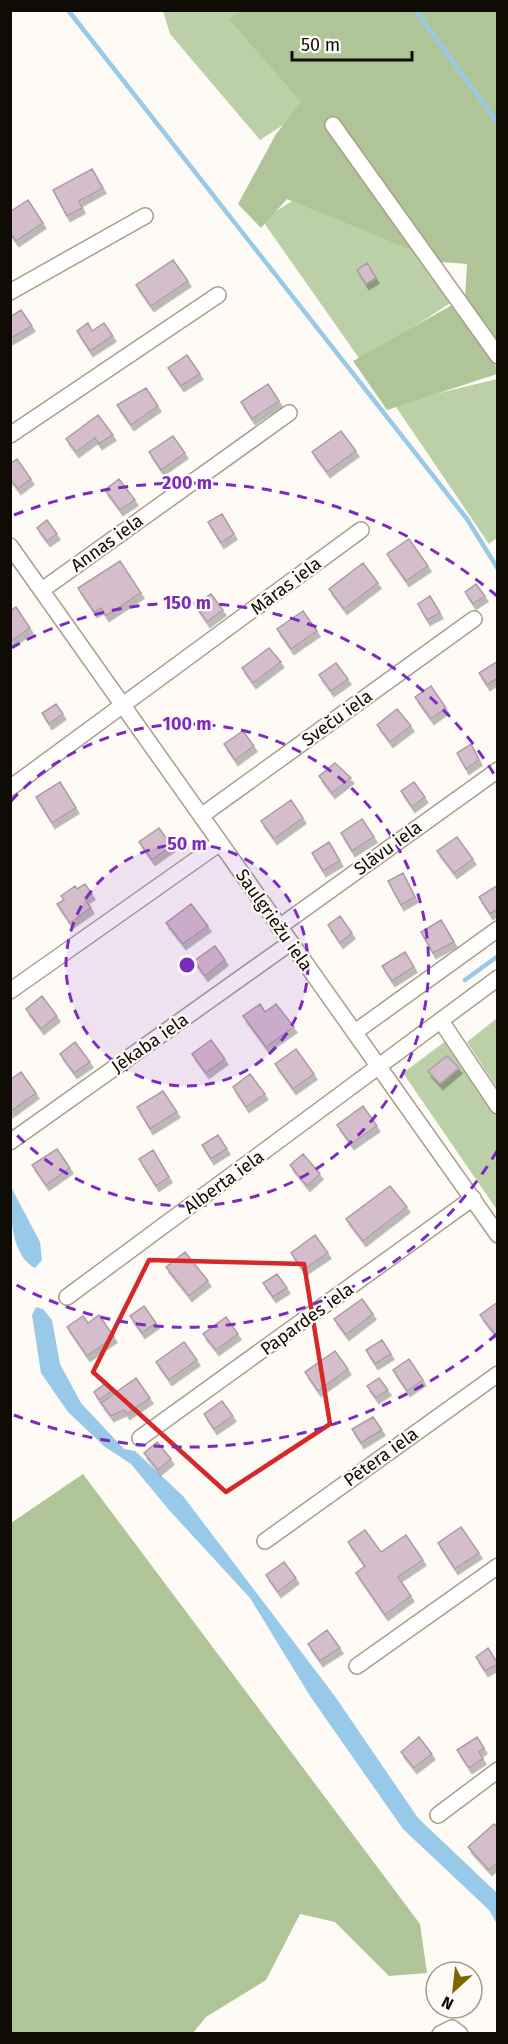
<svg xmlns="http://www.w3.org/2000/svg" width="508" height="2044" font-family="'Fira Sans',sans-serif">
<defs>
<filter id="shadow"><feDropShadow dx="3" dy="5.5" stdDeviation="0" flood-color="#0004"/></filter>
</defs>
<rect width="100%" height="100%" fill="#fefbf7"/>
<path fill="#bcd0a8" d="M163,11H242L309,108L260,140L170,34Z
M300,196L387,210L452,302L361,361L262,220Z
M497,379V538L489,544L394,404Z
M497,1018V1088L467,1042Z
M447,1040L497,1114V1210L403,1073Z"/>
<path fill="#afc597" d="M244,10L497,11V347L465,298L467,264L441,262L287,199L261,228L238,204L276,134L301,102L229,19Z
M452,305L497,368V374L387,410L353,361Z
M83,1474L420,1924L427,1973L389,1976L335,1922L300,1914L266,1980L206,2017L193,2033H11V1523Z"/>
<path fill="#98c9e9" d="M11,1187L40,1242L42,1260L35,1268C10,1255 10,1211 11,1187Z
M36,1307L43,1309L52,1320L60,1364L81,1403L124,1449L135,1451L183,1496L334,1695L418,1818L497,1893V1924L489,1910L403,1829L310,1696L250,1598L169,1510L131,1464L105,1447L68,1412L41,1373L32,1315Z"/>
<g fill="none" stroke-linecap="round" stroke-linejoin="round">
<path stroke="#98c9e9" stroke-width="4.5" d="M68,10L467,519L498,569
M415,10L498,123
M465,980L498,956"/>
</g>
<path fill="#d5becb" stroke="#b09aa7" stroke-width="1.5" filter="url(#shadow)" d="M92,169L103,188L79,201L82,208L67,216L53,190Z
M28,200L43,223L16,241L10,233V212Z
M173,260L188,281L151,306L136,285Z
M367,263L376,278L366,284L357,270Z
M21,310L32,326L10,339V317Z
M88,323L92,331L104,323L113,336L90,351L77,331Z
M187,355L200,374L181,386L168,368Z
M268,384L279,401L252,419L241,402Z
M146,388L158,406L131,425L117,405Z
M98,415L113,435L99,444L95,438L76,452L66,439Z
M341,431L356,451L327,472L312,452Z
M173,436L185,453L161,470L149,452Z
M17,459L31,479L18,489L10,479V464Z
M119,479L135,500L120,510L105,490Z
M222,514L234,534L221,543L208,522Z
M47,520L57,534L47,541L37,528Z
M409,539L428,566L406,581L387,554Z
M120,561L141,593L106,616L101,608L94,612L78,588Z
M363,563L378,583L344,609L329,589Z
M476,584L485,596L473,604L465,592Z
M211,594L223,610L207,622L195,605Z
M430,596L440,613L427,620L418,604Z
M16,607L30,628L10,642V611Z
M303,611L317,631L291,649L277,629Z
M269,648L281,662L253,683L242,668Z
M498,661V678L487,685L479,673Z
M336,663L348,679L331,691L319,675Z
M431,686L446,708L431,719L415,697Z
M56,704L63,714L49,724L42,713Z
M397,709L411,726L390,742L377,725Z
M243,731L254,746L235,760L224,744Z
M471,744L479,760L466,769L457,753Z
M335,763L351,778L332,793L319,776Z
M60,782L76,808L52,823L36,797Z
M414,782L425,797L412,807L401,791Z
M291,800L303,818L274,839L261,821Z
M362,819L374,837L352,851L341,833Z
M159,828L172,846L152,860L139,842Z
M457,837L473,859L454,873L437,851Z
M329,842L340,861L323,871L312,853Z
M403,873L415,897L401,905L388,881Z
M85,884L92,894L85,899L91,908L70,923L57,904L64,900L61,896L75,886L77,889Z
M498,885V909L490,914L479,897Z
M191,904L208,926L183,944L166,923Z
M340,916L352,933L340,943L328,925Z
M441,920L454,942L433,953L421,932Z
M215,946L225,960L205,976L194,961Z
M405,952L414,967L392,981L382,966Z
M42,996L57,1016L41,1029L26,1009Z
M260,1004L265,1012L276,1004L294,1027L266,1047L243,1016Z
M211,1040L225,1059L206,1073L192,1054Z
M75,1042L90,1062L74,1073L60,1054Z
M296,1049L314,1074L293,1089L275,1064Z
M447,1056L459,1068L440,1084L428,1071Z
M21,1072L36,1093L10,1112V1080Z
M250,1074L265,1094L246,1107L233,1087Z
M163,1091L177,1112L150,1129L137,1107Z
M363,1106L377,1126L351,1144L337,1125Z
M218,1135L227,1149L211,1159L202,1145Z
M57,1149L70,1168L46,1185L32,1165Z
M153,1150L169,1177L156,1186L139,1159Z
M303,1154L320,1174L307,1186L290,1165Z
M390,1186L407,1207L363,1241L346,1219Z
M315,1235L328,1253L303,1270L291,1253Z
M185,1252L208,1281L189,1296L166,1267Z
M277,1274L287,1288L273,1297L263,1283Z
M362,1299L373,1314L346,1335L334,1319Z
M498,1302V1338L480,1315Z
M144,1306L156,1323L142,1333L130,1316Z
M99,1315L114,1337L87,1356L67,1327L83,1316L88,1323Z
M226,1317L238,1334L216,1350L203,1334Z
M382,1340L391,1354L375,1364L366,1350Z
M184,1342L197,1360L169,1380L156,1362Z
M335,1351L348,1369L318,1391L305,1372Z
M409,1359L423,1380L407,1391L393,1370Z
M136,1378L150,1398L127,1414L124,1410L111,1416L101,1403Z
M379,1378L388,1390L376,1398L367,1386Z
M106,1383L112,1391L99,1400L94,1392Z
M222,1401L233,1416L214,1429L204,1414Z
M373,1417L382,1430L361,1443L352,1429Z
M157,1442L171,1459L158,1470L144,1453Z
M461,1527L479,1553L455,1569L438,1543Z
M365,1530L381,1552L406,1535L423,1560L398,1577L411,1596L385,1615L356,1573L365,1566L348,1542Z
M284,1562L296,1578L278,1592L266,1575Z
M327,1630L340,1648L320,1661L308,1644Z
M488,1648L498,1664L485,1671L476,1657Z
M419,1737L432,1754L414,1768L401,1752Z
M477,1737L484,1748L479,1752L483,1759L469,1768L457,1750Z
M494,1824L498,1828V1862L489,1870L468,1847Z"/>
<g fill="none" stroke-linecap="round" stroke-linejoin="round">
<defs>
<path id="street" d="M333,125L498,356
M10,292L145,216
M10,435L218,295
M10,546L498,1235
M42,590L289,413
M10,788L361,530
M201,816L474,619
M279,927L498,770
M10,991L220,843
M441,1021L498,1106
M355,1032L498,929
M10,1142L290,943
M67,1297L498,978
M140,1438L473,1198
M265,1541L498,1374
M357,1666L498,1566
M438,1815L498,1770
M440,2034L452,2028L460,2034"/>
</defs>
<use href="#street" stroke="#aa9e8a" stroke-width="18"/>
<use href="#street" stroke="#fff" stroke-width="15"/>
</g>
<path fill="none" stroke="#d62828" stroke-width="4.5" stroke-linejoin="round" d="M149,1260L304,1264L330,1424L226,1492L93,1372Z"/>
<circle cx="187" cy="965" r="121" fill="#7b2cbf" fill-opacity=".12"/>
<g fill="none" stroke="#7b2cbf" stroke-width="3" stroke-dasharray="10 8">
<circle cx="187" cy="965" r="121"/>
<path d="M11 801A241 241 0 1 1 11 1129"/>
<path d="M497 1151A362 362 0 0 1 11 1282M11 648A362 362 0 0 1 497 779"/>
<path d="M497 1334A482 482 0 0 1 14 1415M14 515A482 482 0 0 1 497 596"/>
</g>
<g text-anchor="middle" stroke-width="4.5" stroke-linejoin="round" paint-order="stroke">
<g font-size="18" fill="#0f0b05" stroke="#fefbf7">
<text transform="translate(107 543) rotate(-36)" y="6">Annas iela</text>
<text transform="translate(286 586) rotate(-37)" y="6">Māras iela</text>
<text transform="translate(337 718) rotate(-36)" y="6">Sveču iela</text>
<text transform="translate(388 848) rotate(-36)" y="6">Slāvu iela</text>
<text transform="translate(274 920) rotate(55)" y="6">Saulgriežu iela</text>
<text transform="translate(150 1043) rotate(-35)" y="6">Jēkaba iela</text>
<text transform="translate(224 1182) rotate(-36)" y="6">Alberta iela</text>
<text transform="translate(307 1319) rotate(-36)" y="6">Papardes iela</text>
<text transform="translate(381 1457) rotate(-36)" y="6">Pētera iela</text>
</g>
</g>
<circle cx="187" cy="965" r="9" fill="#7b2cbf" stroke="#fefbf7" stroke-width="3"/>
<g font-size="18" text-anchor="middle" font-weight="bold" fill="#7b2cbf" stroke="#fefbf7" stroke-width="4.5" stroke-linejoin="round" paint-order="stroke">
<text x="187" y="489">200 m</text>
<text x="187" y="609">150 m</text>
<text x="187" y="730">100 m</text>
<text x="187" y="850">50 m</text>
</g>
<rect width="508" height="2044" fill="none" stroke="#0f0b05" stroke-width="24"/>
<g transform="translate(454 1990) rotate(207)"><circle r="28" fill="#fefbf7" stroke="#9e9b96" stroke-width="1.5"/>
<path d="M0-4.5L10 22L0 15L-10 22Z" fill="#7f6700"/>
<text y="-9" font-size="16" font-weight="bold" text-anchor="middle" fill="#0f0b05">N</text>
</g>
<path d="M292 51v9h120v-9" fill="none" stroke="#0f0b05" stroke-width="3"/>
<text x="301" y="51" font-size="18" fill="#0f0b05" stroke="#fefbf7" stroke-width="4.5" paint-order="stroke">50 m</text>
</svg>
